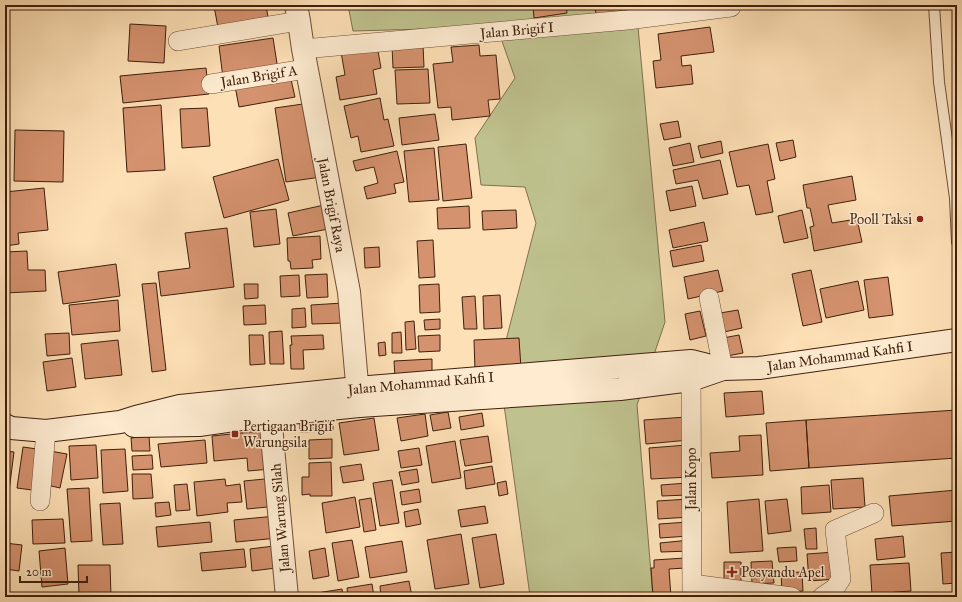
<svg xmlns="http://www.w3.org/2000/svg" width="962" height="602" font-family="'IM FELL Great Primer',serif">
<rect width="100%" height="100%" fill="#fee0b6"/>
<filter id="stains"><feTurbulence type="fractalNoise" baseFrequency=".005" numOctaves="4"/><feColorMatrix values="0 0 0 0 .2 0 0 0 0 .09 0 0 0 0 .02 0 0 0 .5 -.17"/></filter>
<radialGradient id="worn" r=".72"><stop offset=".6" stop-color="#630" stop-opacity="0"/><stop offset="1" stop-color="#630" stop-opacity=".3"/></radialGradient>
<path fill="#bfc28e" stroke="#7f704d" d="M348,5H636L665,322L637,405L653,597H523L530,596L499,368L536,223L525,187L481,185L475,138L515,78L497,27L353,31Z"/>
<path fill="#d5926f" stroke="#3f1f0c" d="M218,5H266L269,23L219,33L214,6Z
M533,5H566L567,13L534,18Z
M594,5H620L621,12L597,18Z
M643,5H666L643,9Z
M130,24L166,26L164,63L128,61Z
M710,27L714,52L681,56L682,66L691,65L693,84L656,88L653,61L661,60L658,34Z
M273,38L278,70L223,78L219,46Z
M423,45L424,67L393,68L392,46Z
M479,45L480,56L496,55L500,99L488,100L490,116L452,120L451,107L438,108L433,64L453,62L451,47Z
M378,51L381,68L373,70L377,94L340,100L336,77L345,75L341,52Z
M206,68L209,94L123,103L120,76Z
M428,69L430,103L397,104L395,70Z
M290,75L295,97L239,107L235,86Z
M380,98L384,120L388,119L394,146L361,152L358,136L351,138L344,106Z
M310,103L321,177L286,182L275,108Z
M161,105L165,170L127,172L123,108Z
M207,108L210,146L182,148L180,109Z
M435,114L439,140L402,145L399,118Z
M678,121L681,137L664,140L660,124Z
M15,130L64,131L63,182L14,181Z
M793,140L796,157L780,161L776,143Z
M721,141L723,153L701,158L698,146Z
M690,143L694,162L673,166L669,148Z
M466,144L472,198L443,201L438,147Z
M768,144L775,179L767,181L773,212L756,215L749,185L737,187L729,152Z
M434,148L439,200L409,202L404,151Z
M397,151L404,182L394,184L396,193L367,199L364,187L378,183L374,167L356,171L353,161Z
M278,159L289,200L224,218L213,177Z
M720,160L728,194L703,199L698,180L676,184L673,170Z
M852,176L856,200L828,205L832,223L857,219L862,242L814,251L810,227L814,226L810,208H807L803,185Z
M692,186L696,206L670,211L666,191Z
M44,188L48,230L18,233L19,244L5,246V192Z
M324,205L328,229L293,236L288,213Z
M469,206L470,228L438,229L437,208Z
M276,209L280,244L254,247L250,212Z
M516,210L517,228L483,230L482,211Z
M802,210L808,238L784,243L778,216Z
M704,222L708,241L673,248L669,230Z
M227,228L234,287L161,296L158,272L190,268L185,233Z
M320,236L321,259L312,260L313,268L291,269L290,261H288L287,238Z
M433,240L435,277L419,278L417,241Z
M701,245L704,261L673,267L670,251Z
M379,247L380,267L365,268L364,248Z
M27,251L28,270H45L46,291L5,293V252Z
M116,264L120,296L63,304L58,272Z
M718,270L723,291L688,299L684,277Z
M811,270L822,322L803,326L792,274Z
M327,274L328,297L307,298L305,275Z
M299,275L300,296L281,297L280,276Z
M888,277L893,315L869,318L864,280Z
M858,281L864,310L826,318L820,289Z
M156,283L166,370L152,372L142,284Z
M244,284H258V298L245,299Z
M439,284L440,312L420,313L419,285Z
M500,295L502,328L484,329L483,296Z
M475,296L477,329H464L462,297Z
M118,300L120,331L72,335L69,305Z
M343,303L344,323L312,324L311,305Z
M265,305L266,324L244,325L243,306Z
M305,308L306,327L292,328V309Z
M738,310L742,328L724,332L720,313Z
M700,311L706,336L690,340L685,314Z
M440,319V329L425,330L424,320Z
M414,321L416,349L406,350L405,322Z
M282,331L284,364H270L269,332Z
M401,332L402,353H392V333Z
M69,333L70,354L47,356L45,334Z
M249,335H263L265,364L250,365Z
M323,335L324,349L303,350L304,369H291L290,345H292L291,336Z
M440,335V351L419,352L418,336Z
M739,335L743,353L727,356L723,338Z
M519,338L521,369L475,371L474,340Z
M118,340L122,375L85,379L81,344Z
M385,342L386,355L379,356L378,343Z
M72,358L76,387L47,391L43,362Z
M432,359V376L395,377L394,361Z
M762,391L764,414L726,417L724,393Z
M957,410V458L809,468L806,420Z
M448,412L451,428L433,431L430,415Z
M482,413L484,426L461,430L459,417Z
M425,414L428,436L401,441L397,418Z
M686,417L689,440L646,444L644,420Z
M374,418L379,450L344,455L339,423Z
M333,419V431L300,432V420Z
M806,420L809,468L770,471L766,423Z
M270,430L271,469L248,471L247,458L214,461L212,436Z
M761,435L763,475L712,478L710,453L740,451L739,436Z
M149,436L150,451H132L131,438Z
M488,436L492,462L465,466L460,440Z
M332,439V458L309,459V440Z
M205,440L207,463L161,467L158,444Z
M455,441L461,478L432,483L426,446Z
M96,445L98,478L71,480L69,446Z
M687,445L690,477L651,479L649,448Z
M23,447L37,449L32,490L17,488Z
M419,448L422,465L401,468L398,451Z
M125,449L128,491L103,493L101,450Z
M5,451L14,452L9,491L5,490Z
M50,451L67,454L60,488L43,484Z
M152,455L153,469L133,470L132,456Z
M331,462L332,496H310V494L302,495V477H309V463Z
M361,464L364,480L343,483L340,467Z
M492,466L495,484L466,489L464,471Z
M417,469L419,482L402,485L399,472Z
M132,474H151L153,498L133,499Z
M275,478L278,506L247,509L244,481Z
M863,478L865,507L833,509L831,480Z
M225,479L226,486L240,484L242,502L227,503L228,512L197,516L194,482Z
M392,480L399,523L380,526L373,483Z
M506,481L508,494L499,496L497,483Z
M687,483L688,495L662,496L661,485Z
M187,484L190,510L176,511L174,485Z
M829,485L831,512L802,514L801,487Z
M89,488L92,541L71,542L67,489Z
M419,489L421,502L402,505L400,492Z
M957,490V521L892,526L889,496Z
M355,497L360,527L326,533L322,503Z
M371,498L376,530L364,532L359,500Z
M689,499L690,517L658,519L657,501Z
M759,499L763,551L730,553L727,502Z
M787,499L791,531L768,534L765,501Z
M169,502L171,515L156,517L155,503Z
M120,503L123,544L103,545L100,504Z
M485,506L488,523L461,527L458,510Z
M418,509L421,524L406,527L404,512Z
M276,516L278,538L236,542L234,520Z
M63,519L65,543L33,544L32,520Z
M210,522L212,542L158,547L156,527Z
M688,522L689,536L660,538L659,524Z
M816,528L817,549H806L804,529Z
M461,534L469,584L435,589L427,540Z
M496,534L504,584L480,588L472,538Z
M903,536L905,557L877,560L875,539Z
M352,540L359,577L338,581L332,543Z
M690,540L691,551L661,552L660,543Z
M402,541L407,572L370,578L365,547Z
M5,543L22,545L19,571L5,569Z
M274,546L276,568L252,571L250,549Z
M796,547L797,561L779,562L777,548Z
M65,548L68,584L42,587L39,551Z
M325,548L329,576L313,579L309,551Z
M244,549L246,567L202,571L200,553Z
M835,552L837,579L809,581L807,554Z
M957,552V583L943,584L941,553Z
M685,558L686,568L669,569L671,597H653L651,568H654V560Z
M772,561L774,583L752,584L751,562Z
M724,562H741V582L724,583Z
M909,563L911,591L872,594L870,565Z
M78,565H110L111,597H79Z
M802,572L803,591L782,592L781,573Z
M409,581L412,597H381L380,586Z
M372,584L374,597H348L347,588Z
M342,589L343,597H318L317,593Z"/>
<g fill="none" stroke-linecap="round" stroke-linejoin="round">
<defs>
<path id="service" d="M934,5L939,82L955,198L957,242"/>
<path id="minor" d="M178,41L299,21
M303,49L627,20L731,7
M211,84L306,69
M709,298L723,369
M691,366L692,597
M40,501L46,431
M692,584L792,597
M822,597L835,588L841,579L835,530L874,513"/>
<path id="tertiary" d="M296,5L299,21L303,49L349,292L359,406
M270,415L287,597"/>
<path id="secondary" d="M5,425L11,428L46,431L120,422L136,417L180,406L357,388L691,361L723,369L759,368L957,340
M134,426L199,425L270,415L359,406L620,389L691,380L723,369"/>
</defs>
<use href="#service" stroke="#6f4f36" stroke-width="12"/>
<use href="#minor" stroke="#6f4f36" stroke-width="20"/>
<use href="#tertiary" stroke="#6f4f36" stroke-width="24"/>
<use href="#secondary" stroke="#3f1f0c" stroke-width="24"/>
<use href="#service" stroke="#feebd0" stroke-width="10"/>
<use href="#minor" stroke="#feebd0" stroke-width="19"/>
<use href="#tertiary" stroke="#feebd0" stroke-width="22"/>
<use href="#secondary" stroke="#feebd0" stroke-width="22"/>
</g>
<g fill="#8f2418" stroke="#feebd0" stroke-width="1.5">
<circle cx="920" cy="219" r="4"/>
<rect x="231" y="430" width="8" height="8" rx="2"/>
<path d="M730 566h4v4h4v4h-4v4h-4v-4h-4v-4h4z"/>
</g>
<g text-anchor="middle" stroke-width="3" stroke-linejoin="round" paint-order="stroke">
<g font-size="14" fill="#3f1f0c" stroke="#feebd0">
<text transform="translate(517 30) rotate(-5)" y="5">Jalan Brigif I</text>
<text transform="translate(259 76) rotate(-9)" y="5">Jalan Brigif A</text>
<text transform="translate(332 205) rotate(79)" y="5">Jalan Brigif Raya</text>
<text transform="translate(840 356) rotate(-8)" y="5">Jalan Mohammad Kahfi I</text>
<text transform="translate(421 383) rotate(-5)" y="5">Jalan Mohammad Kahfi I</text>
<text transform="translate(691 479) rotate(-90)" y="5">Jalan Kopo</text>
<text transform="translate(280 518) rotate(-95)" y="5">Jalan Warung Silah</text>
</g>
<g font-size="14" fill="#3f1f0c" stroke="#feebd0" text-anchor="start">
<text x="912" y="224" text-anchor="end">Pooll Taksi</text>
<text x="243" y="431">Pertigaan Brigif<tspan x="243" dy="16">Warungsila</tspan></text>
<text x="741" y="577">Posyandu Apel</text>
</g>
</g>
<rect width="962" height="602" fill="none" stroke="#fee0b6" stroke-width="20"/>
<rect x="6" y="6" width="950" height="590" fill="none" stroke="#3f1f0c" stroke-width="2"/>
<rect x="10" y="10" width="942" height="582" fill="none" stroke="#3f1f0c"/>
<path d="M20 576v6h67v-6" fill="none" stroke="#3f1f0c" stroke-width="2"/>
<text x="26" y="576" font-size="12" fill="#3f1f0c" stroke="#feebd0" stroke-width="3" paint-order="stroke">20 m</text>
<rect width="100%" height="100%" filter="url(#stains)"/>
<rect width="100%" height="100%" fill="url(#worn)"/>
</svg>
